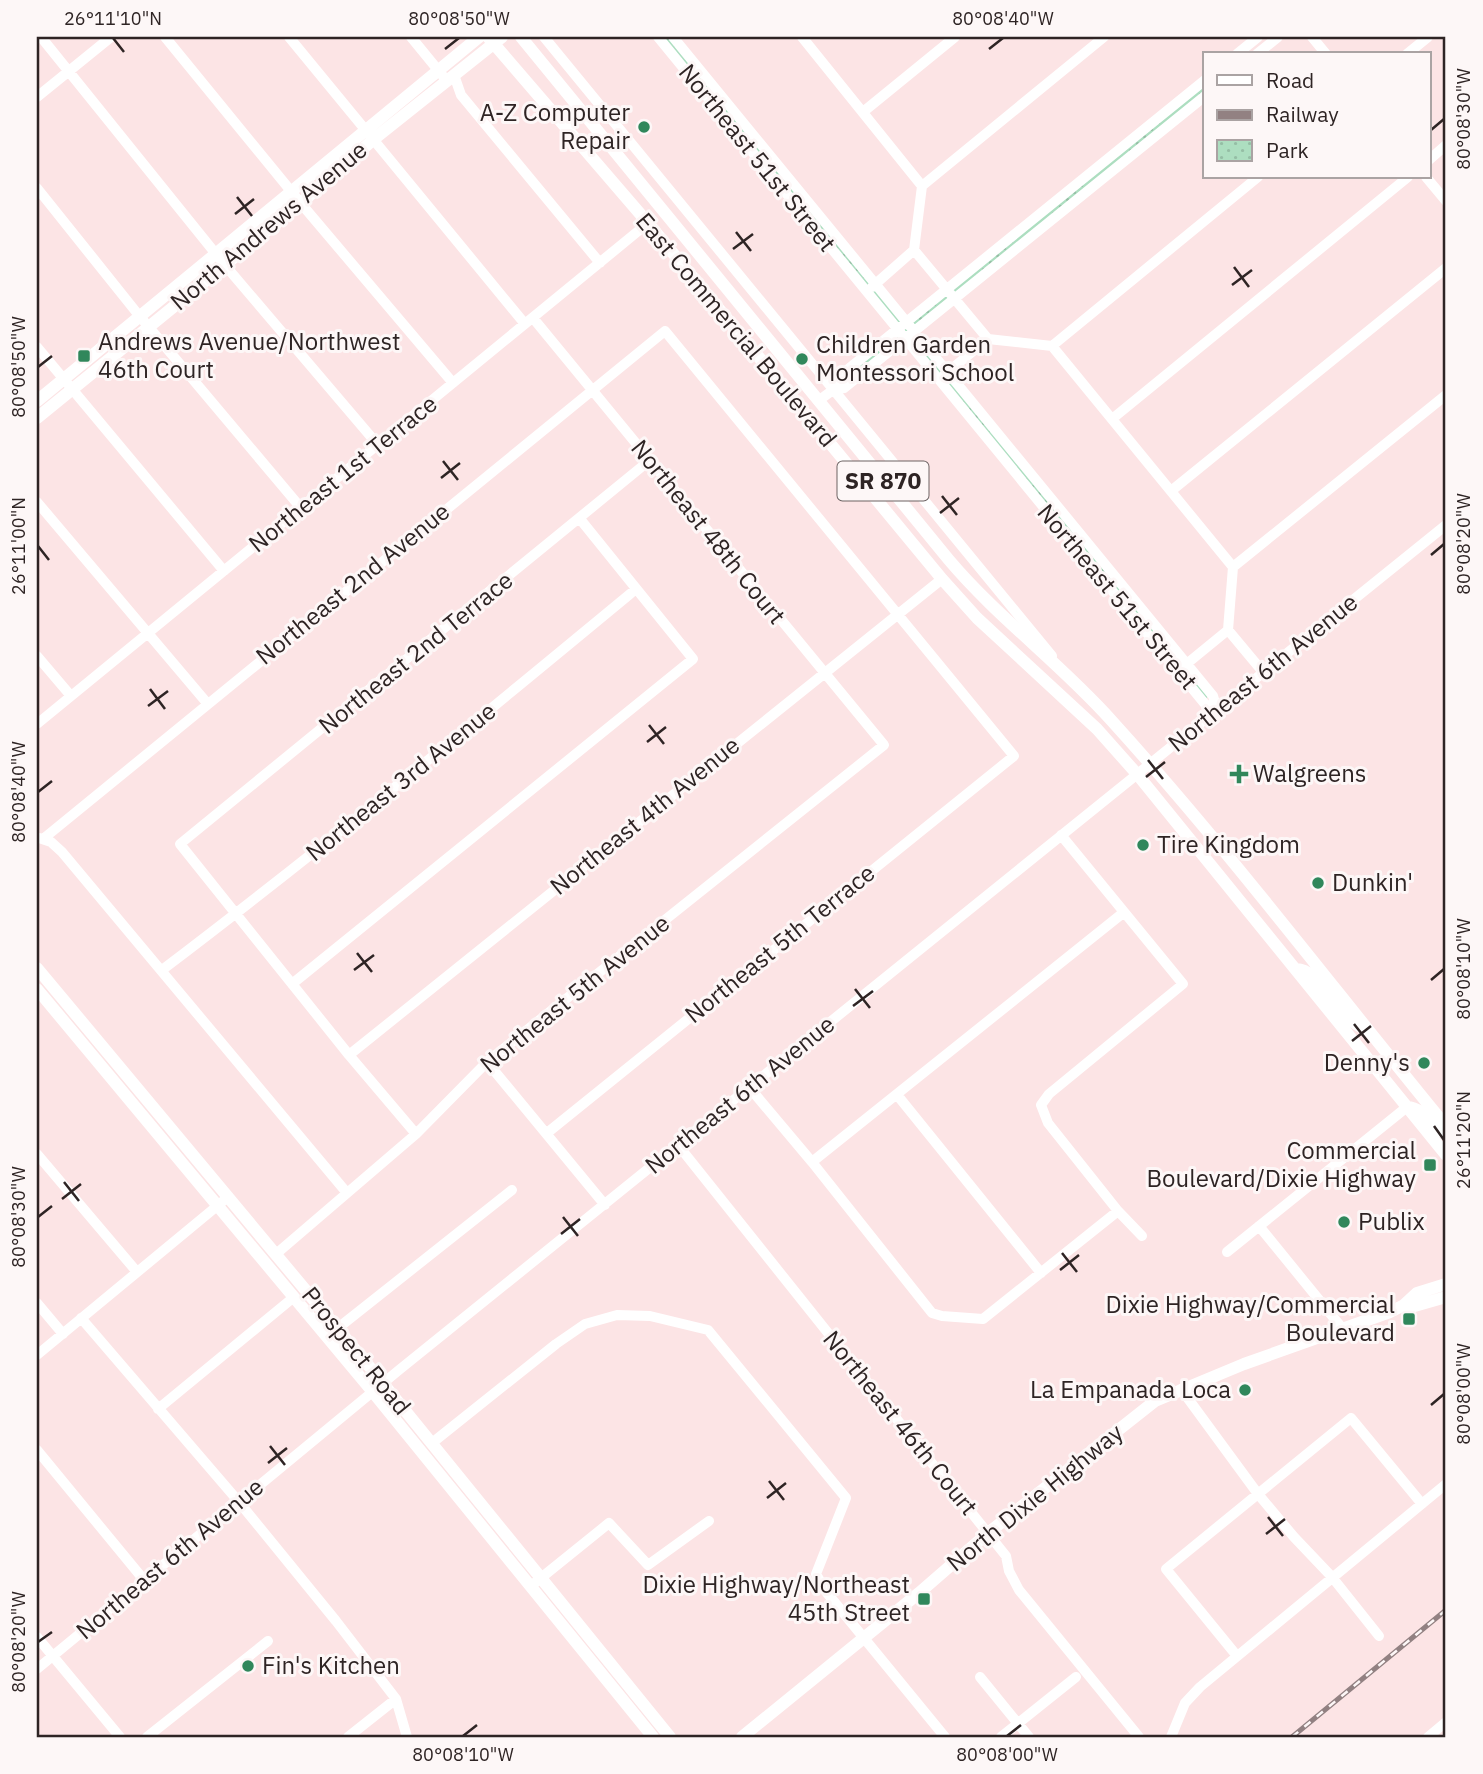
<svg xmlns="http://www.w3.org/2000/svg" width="1483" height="1774" font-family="'IBM Plex Sans',sans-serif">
<defs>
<pattern id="park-dots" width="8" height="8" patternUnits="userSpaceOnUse" patternTransform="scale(1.75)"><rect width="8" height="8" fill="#addec0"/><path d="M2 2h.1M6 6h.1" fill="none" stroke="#95bea5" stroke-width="1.8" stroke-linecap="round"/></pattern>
</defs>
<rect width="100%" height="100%" fill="#fce4e5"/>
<path fill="url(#park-dots)" d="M662,37H670L907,325L1205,84V93L912,331L1209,696L1204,700L906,336L844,386L839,380L900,330Z"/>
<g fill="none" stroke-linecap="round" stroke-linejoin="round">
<path stroke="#fff" stroke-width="10" d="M41,37L224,264L378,445
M165,37L304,207L453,383
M289,37L525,324
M411,37L447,81
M544,37L1052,656
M658,37L1205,704L1217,709
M673,37L1213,696L1217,709
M802,37L922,186
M1312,37L1326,54
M1237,54L1258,37
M1257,54L1278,37
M1407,54L1428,37
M454,75L461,95L600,263
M37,97L111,37
M863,112L955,37
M1429,160L1446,145
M1426,177L1446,201
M37,188L137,313L301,508
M914,250L988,339
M872,287L914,250L922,186L1104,37
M1052,346L1233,567
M37,347L224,571
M944,375L988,339L1052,346L1258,177
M833,390L836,379L1205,80
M818,401L833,390L844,388L1205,96
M1112,419L1408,177
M1171,491L1446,268
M37,502L207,703
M1228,630L1263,672
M37,656L71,696
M1184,666L1228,630L1233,567L1446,395
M37,724L648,223
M1061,835L1183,984L1049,1094L1041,1105L1048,1123L1118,1211L1142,1236
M39,838L51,842L62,852L347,1193
M43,839L665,331L1014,756L547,1133
M162,970C323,848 480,718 636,589
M292,984L693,659L580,519
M349,1055L942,579
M487,1062L605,1205
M749,1087L812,1162L932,1313L942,1316L983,1319L1118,1211
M898,1096L1041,1273
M416,1134L349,1055L180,844L650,460
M678,1145L1006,1556L1009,1571L1019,1590L1139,1737
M37,1154L137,1272
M812,1162L1123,913
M1259,1226L1342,1328
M1227,1252L1407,1107
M276,1254L416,1134L487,1062L884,745L533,318
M37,1303L63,1334
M81,1318L239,1502L336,1621L396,1699L407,1737
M338,1328L512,1190
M37,1355L228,1197
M1181,1389L1258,1494L1294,1537L1332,1577L1379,1636
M158,1409L294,1297
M432,1443L556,1344L585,1324L617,1315L650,1316L708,1330L846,1498L816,1574L827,1593L945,1737
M37,1450L144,1580
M531,1586L609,1523L648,1565L709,1521
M37,1637L120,1737
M1237,1656L1166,1569L1351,1418L1422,1504
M37,1669L399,1370L1446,525
M980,1677L1029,1737
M147,1737L268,1641
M348,1737L396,1699
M1001,1737L1076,1677
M1171,1737L1185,1703L1200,1687L1446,1484
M1428,1737L1446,1722"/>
<path stroke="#fff" stroke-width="12" d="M488,37L648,223L942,579L977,618L1097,729L1137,774L1446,1155
M521,37L949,560C998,618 1060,663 1111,720C1229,850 1335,991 1446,1126
M37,401L479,37
M37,418L301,203L374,139L502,37
M37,968L373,1371L670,1737
M1296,969C1321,969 1337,1019 1364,1028
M37,989L372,1391L653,1737
M1407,1107C1425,1108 1431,1127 1446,1134
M1404,1305L1411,1307L1446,1297
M742,1737L919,1593L988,1533L1155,1401L1244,1364L1390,1312L1404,1305L1417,1293L1446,1284"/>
<defs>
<path id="rail" d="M1292,1737L1446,1610"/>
</defs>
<use href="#rail" stroke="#928182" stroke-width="5"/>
<use href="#rail" stroke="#fdf7f7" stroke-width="2.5" stroke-dasharray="8" stroke-linecap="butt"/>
</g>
<path fill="none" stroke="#2e2424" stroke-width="2.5" d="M113,38L124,52M445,49L459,38M989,49L1003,38M1431,130L1444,119M237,197L252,216M235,214L254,199M736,232L751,251M733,249L753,234M1234,267L1249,287M1232,285L1252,270M38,367L52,356M443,461L458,480M441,478L460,463M942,496L957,515M940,513L959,498M38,546L49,560M1431,555L1444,544M150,689L165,709M148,706L168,691M649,725L664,744M647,742L666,727M1148,760L1163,779M1146,777L1165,762M38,792L52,781M357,953L372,972M354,970L374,955M1431,980L1444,969M855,989L870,1008M853,1006L873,991M1354,1024L1369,1043M1352,1041L1371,1026M1434,1126L1444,1140M64,1182L79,1201M62,1199L81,1184M38,1217L52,1206M563,1217L578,1236M561,1234L580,1219M1062,1253L1077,1272M1060,1270L1079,1255M1431,1405L1444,1394M270,1446L285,1465M268,1463L287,1448M769,1481L784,1500M767,1498L786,1483M1268,1517L1283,1536M1266,1534L1285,1519M38,1642L52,1632M463,1736L477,1725M1007,1736L1021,1725"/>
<g fill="#30875b" stroke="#fdf7f7" stroke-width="2.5">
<circle cx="644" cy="127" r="7"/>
<rect x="77" y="349" width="14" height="14" rx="3.5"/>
<circle cx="802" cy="359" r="7"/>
<path d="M1235.5 763.5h7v7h7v7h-7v7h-7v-7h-7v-7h7z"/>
<circle cx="1143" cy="845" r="7"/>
<circle cx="1318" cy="883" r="7"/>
<circle cx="1424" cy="1063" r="7"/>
<rect x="1423" y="1158" width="14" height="14" rx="3.5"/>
<circle cx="1344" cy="1222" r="7"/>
<rect x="1402" y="1312" width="14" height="14" rx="3.5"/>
<circle cx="1245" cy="1390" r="7"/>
<rect x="917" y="1592" width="14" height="14" rx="3.5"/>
<circle cx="248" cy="1666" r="7"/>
</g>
<g text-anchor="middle" stroke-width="6" stroke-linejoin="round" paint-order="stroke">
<rect fill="#fdf7f7" stroke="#6c6363" stroke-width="2" x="837.5" y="461.5" width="91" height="39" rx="5"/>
<g font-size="23" font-weight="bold" fill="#2e2424">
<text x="883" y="489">SR 870</text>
</g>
<g font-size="24" fill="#2e2424" stroke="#fdf7f7" text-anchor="start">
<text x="630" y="121" text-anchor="end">A-Z Computer<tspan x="630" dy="28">Repair</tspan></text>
<text x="98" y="350">Andrews Avenue/Northwest<tspan x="98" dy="28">46th Court</tspan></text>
<text x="816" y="353">Children Garden<tspan x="816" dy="28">Montessori School</tspan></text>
<text x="1253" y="782">Walgreens</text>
<text x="1157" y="853">Tire Kingdom</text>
<text x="1332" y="891">Dunkin'</text>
<text x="1410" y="1071" text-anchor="end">Denny's</text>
<text x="1416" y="1159" text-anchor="end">Commercial<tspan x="1416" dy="28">Boulevard/Dixie Highway</tspan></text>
<text x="1358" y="1230">Publix</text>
<text x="1395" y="1313" text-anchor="end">Dixie Highway/Commercial<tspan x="1395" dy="28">Boulevard</tspan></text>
<text x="1231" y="1398" text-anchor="end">La Empanada Loca</text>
<text x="910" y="1593" text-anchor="end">Dixie Highway/Northeast<tspan x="910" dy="28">45th Street</tspan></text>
<text x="262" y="1674">Fin's Kitchen</text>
</g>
<g font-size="24" fill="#2e2424" stroke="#fdf7f7">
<text transform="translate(757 158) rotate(51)" y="8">Northeast 51st Street</text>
<text transform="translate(269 226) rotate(-40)" y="8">North Andrews Avenue</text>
<text transform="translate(736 330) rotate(50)" y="8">East Commercial Boulevard</text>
<text transform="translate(343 474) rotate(-39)" y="8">Northeast 1st Terrace</text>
<text transform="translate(708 532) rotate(51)" y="8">Northeast 48th Court</text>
<text transform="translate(353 584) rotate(-39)" y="8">Northeast 2nd Avenue</text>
<text transform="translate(1117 597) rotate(50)" y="8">Northeast 51st Street</text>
<text transform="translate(416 653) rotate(-39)" y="8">Northeast 2nd Terrace</text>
<text transform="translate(1263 673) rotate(-39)" y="8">Northeast 6th Avenue</text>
<text transform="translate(401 782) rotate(-39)" y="8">Northeast 3rd Avenue</text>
<text transform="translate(645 816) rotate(-39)" y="8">Northeast 4th Avenue</text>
<text transform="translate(780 944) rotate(-39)" y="8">Northeast 5th Terrace</text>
<text transform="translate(575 994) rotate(-39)" y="8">Northeast 5th Avenue</text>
<text transform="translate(740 1095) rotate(-39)" y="8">Northeast 6th Avenue</text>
<text transform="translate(356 1351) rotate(51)" y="8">Prospect Road</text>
<text transform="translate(900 1423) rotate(51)" y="8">Northeast 46th Court</text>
<text transform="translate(1035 1498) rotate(-39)" y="8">North Dixie Highway</text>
<text transform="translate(170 1559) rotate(-40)" y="8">Northeast 6th Avenue</text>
</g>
</g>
<rect width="1483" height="1774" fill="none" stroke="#fdf7f7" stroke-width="77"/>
<rect x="1203" y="52" width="228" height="126" fill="#fdf7f7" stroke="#aaa3a3" stroke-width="2"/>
<rect x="1217" y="75" width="35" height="10" fill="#ffffff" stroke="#aaa3a3" stroke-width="2"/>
<text x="1266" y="88" font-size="21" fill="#2e2424">Road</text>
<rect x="1217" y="110" width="35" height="10" fill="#928182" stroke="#aaa3a3" stroke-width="2"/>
<text x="1266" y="122" font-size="21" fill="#2e2424">Railway</text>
<rect x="1217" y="140" width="35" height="21" fill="url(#park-dots)" stroke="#aaa3a3" stroke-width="2"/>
<text x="1266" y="158" font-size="21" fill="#2e2424">Park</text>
<rect x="38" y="38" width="1406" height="1698" fill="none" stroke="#2e2424" stroke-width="2.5"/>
<g font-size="18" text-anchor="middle" fill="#2e2424">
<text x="113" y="25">26°11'10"N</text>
<text x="459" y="25">80°08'50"W</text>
<text x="1003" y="25">80°08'40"W</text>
<text transform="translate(1464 119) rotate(-90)" y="6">80°08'30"W</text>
<text transform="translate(19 367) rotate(-90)" y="6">80°08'50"W</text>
<text transform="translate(1464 544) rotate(-90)" y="6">80°08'20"W</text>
<text transform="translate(19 546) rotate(-90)" y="6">26°11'00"N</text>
<text transform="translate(19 792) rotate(-90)" y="6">80°08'40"W</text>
<text transform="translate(1464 969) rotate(-90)" y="6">80°08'10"W</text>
<text transform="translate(1464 1140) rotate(-90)" y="6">26°11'20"N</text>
<text transform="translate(19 1217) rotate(-90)" y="6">80°08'30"W</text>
<text transform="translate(1464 1394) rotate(-90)" y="6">80°08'00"W</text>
<text transform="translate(19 1642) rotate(-90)" y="6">80°08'20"W</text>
<text x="463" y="1761">80°08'10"W</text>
<text x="1007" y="1761">80°08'00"W</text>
</g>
</svg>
